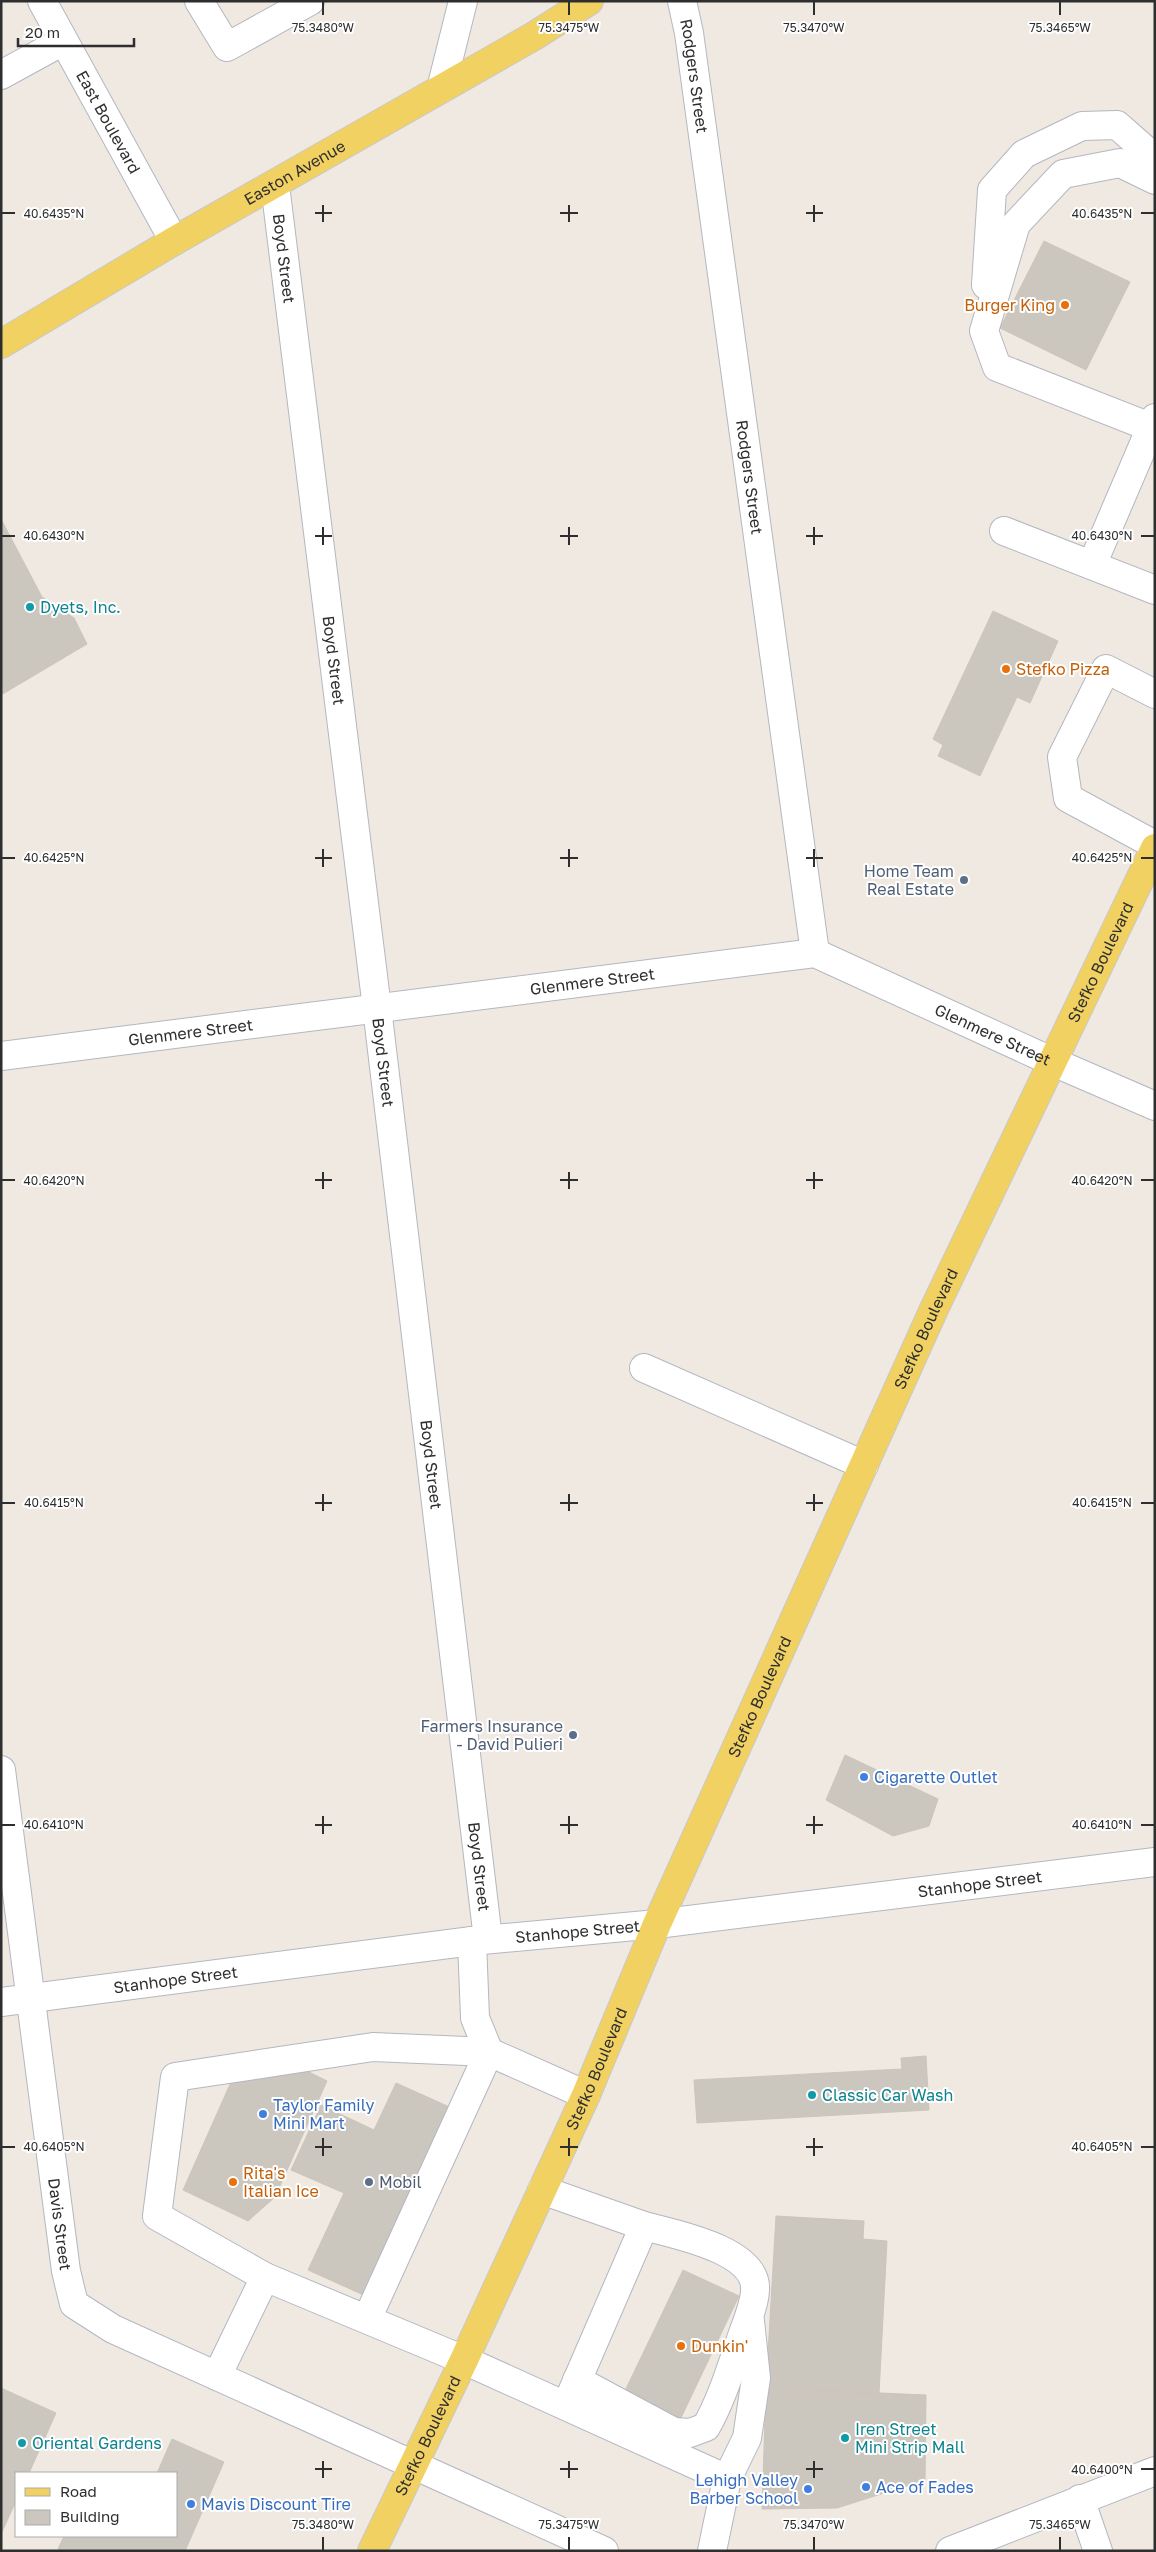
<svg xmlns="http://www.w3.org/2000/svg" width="1156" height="2552" font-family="'Golos Text',sans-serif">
<rect width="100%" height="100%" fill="#efe9e1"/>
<path fill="#cbc7bf" stroke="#cbc5ba" d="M1044,241L1130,282L1086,370L1000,328Z
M1,519L42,597L74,618L87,644L1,695Z
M993,611L1058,641L1030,703L1017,697L980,776L938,756L943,745L933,739Z
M845,1755L938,1799L929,1826L893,1836L826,1800Z
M926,2056L929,2110L697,2123L694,2080L902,2069L901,2058Z
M309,2072L327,2081L275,2197L248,2221L183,2190L231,2082Z
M396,2083L454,2109L368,2297L308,2270L344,2193L291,2170L321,2105L374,2130Z
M776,2216L864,2221L863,2239L887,2241L879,2394L766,2388Z
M683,2270L739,2296L679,2422L623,2395Z
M1,2388L56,2413L29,2473H16V2501L1,2534Z
M766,2388L926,2395L925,2480L837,2508L762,2509Z
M172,2439L224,2462L185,2551H63L58,2549L64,2536H176V2473H157Z"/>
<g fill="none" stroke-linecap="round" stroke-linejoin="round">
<defs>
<g id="minor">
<path id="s1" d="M42,1L174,241"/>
<path d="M199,1L227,47L310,1"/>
<path id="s2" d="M682,1L689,33L815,953"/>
<path d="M1,75L63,41"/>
<path d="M441,89L463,1"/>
<path d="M1155,180L1120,163L1063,174L1016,224L984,331L997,367L1155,429"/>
<path id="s3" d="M275,185L377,1008L488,1939"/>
<path d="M986,285L992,190L1024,154L1082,126L1117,125L1150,154L1155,162"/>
<path d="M1004,531L1155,590"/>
<path d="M1092,565L1155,418"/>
<path d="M1155,694L1106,669L1062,757L1068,798L1155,845"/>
<path id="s4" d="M1,1056L815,953L1051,1061L1155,1106"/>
<path d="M644,1368L864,1465"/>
<path id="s5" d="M1,1770L66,2271L74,2304L113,2329L604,2551"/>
<path id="s6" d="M1,2002L472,1941L657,1924L1155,1862"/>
<path d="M586,2095L489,2052L373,2047L175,2077L157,2216L265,2277L464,2360L727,2479L712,2551"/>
<path d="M542,2190L644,2226L570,2397"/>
<path d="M367,2319L489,2052L475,2018L472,1941"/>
<path d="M217,2376L265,2277"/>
<path d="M577,2380L674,2432L690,2433L706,2427C721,2401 730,2371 740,2342C745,2326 754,2308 755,2291C759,2250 674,2234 644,2226"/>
<path d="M727,2479L747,2438L756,2378L750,2321"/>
<path d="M1080,2499L1098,2551"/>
<path d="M950,2551L1155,2471"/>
</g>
<g id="major">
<path id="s7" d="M1,344L174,241L534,36L589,1"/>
<path id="s8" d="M372,2551L464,2360L586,2095L657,1924L934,1309L1155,848"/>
</g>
</defs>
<use href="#minor" stroke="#b4b7c1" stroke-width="30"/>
<use href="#major" stroke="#c9c9c9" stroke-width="30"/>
<use href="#minor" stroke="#fff" stroke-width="28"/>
<use href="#major" stroke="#f2d163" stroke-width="28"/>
</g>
<path fill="none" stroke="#2e2e2e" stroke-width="2" d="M323,2V15M569,2V15M814,2V15M1060,2V15M323,205V222M569,205V222M814,205V222M2,213H15M315,213H332M560,213H578M806,213H823M1141,213H1154M323,527V545M569,527V545M814,527V545M2,536H15M315,536H332M560,536H578M806,536H823M1141,536H1154M323,849V867M569,849V867M814,849V867M2,858H15M315,858H332M560,858H578M806,858H823M1141,858H1154M323,1172V1189M569,1172V1189M814,1172V1189M2,1180H15M315,1180H332M560,1180H578M806,1180H823M1141,1180H1154M323,1494V1511M569,1494V1511M814,1494V1511M2,1503H15M315,1503H332M560,1503H578M806,1503H823M1141,1503H1154M323,1816V1834M569,1816V1834M814,1816V1834M2,1825H15M315,1825H332M560,1825H578M806,1825H823M1141,1825H1154M323,2138V2156M569,2138V2156M814,2138V2156M2,2147H15M315,2147H332M560,2147H578M806,2147H823M1141,2147H1154M323,2461V2478M569,2461V2478M814,2461V2478M315,2469H332M560,2469H578M806,2469H823M1141,2469H1154M323,2537V2550M569,2537V2550M814,2537V2550M1060,2537V2550"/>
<g fill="#e8710a" stroke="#fff" stroke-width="2">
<circle cx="1065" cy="305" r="5"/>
<circle cx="1006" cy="669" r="5"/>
<circle cx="233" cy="2182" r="5"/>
<circle cx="681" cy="2346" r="5"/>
</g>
<g fill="#0f9aa8" stroke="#fff" stroke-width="2">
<circle cx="30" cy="607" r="5"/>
<circle cx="812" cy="2095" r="5"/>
<circle cx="845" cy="2438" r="5"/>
<circle cx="22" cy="2443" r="5"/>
</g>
<g fill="#5c6f8a" stroke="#fff" stroke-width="2">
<circle cx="964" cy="880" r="5"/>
<circle cx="573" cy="1735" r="5"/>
<circle cx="369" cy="2182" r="5"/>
</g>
<g fill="#3f7fe0" stroke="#fff" stroke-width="2">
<circle cx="864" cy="1777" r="5"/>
<circle cx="263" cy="2114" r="5"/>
<circle cx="866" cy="2487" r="5"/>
<circle cx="808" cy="2489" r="5"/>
<circle cx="191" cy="2504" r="5"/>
</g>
<g text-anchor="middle" stroke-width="4" stroke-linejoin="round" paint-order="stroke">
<g font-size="16" fill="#2e2e2e" stroke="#fff">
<text dy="6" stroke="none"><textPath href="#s2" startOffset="76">Rodgers Street</textPath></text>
<text dy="6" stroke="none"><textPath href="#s1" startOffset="138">East Boulevard</textPath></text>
<text dy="6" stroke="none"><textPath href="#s7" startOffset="340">Easton Avenue</textPath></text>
<text dy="6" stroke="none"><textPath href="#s3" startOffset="74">Boyd Street</textPath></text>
<text dy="6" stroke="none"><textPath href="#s2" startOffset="481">Rodgers Street</textPath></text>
<text dy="6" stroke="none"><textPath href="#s3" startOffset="479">Boyd Street</textPath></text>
<text dy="6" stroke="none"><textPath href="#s8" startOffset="1748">Stefko Boulevard</textPath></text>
<text dy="6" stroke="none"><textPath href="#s4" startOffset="596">Glenmere Street</textPath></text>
<text dy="6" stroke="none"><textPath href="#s4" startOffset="191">Glenmere Street</textPath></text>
<text dy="6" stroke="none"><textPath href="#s4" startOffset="1016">Glenmere Street</textPath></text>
<text dy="6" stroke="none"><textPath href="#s3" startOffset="884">Boyd Street</textPath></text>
<text dy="6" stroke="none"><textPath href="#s8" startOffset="1342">Stefko Boulevard</textPath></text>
<text dy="6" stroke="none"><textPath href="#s3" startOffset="1289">Boyd Street</textPath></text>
<text dy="6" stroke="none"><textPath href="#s8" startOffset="938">Stefko Boulevard</textPath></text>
<text dy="6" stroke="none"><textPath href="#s3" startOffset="1694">Boyd Street</textPath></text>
<text dy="6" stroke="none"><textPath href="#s6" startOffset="986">Stanhope Street</textPath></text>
<text dy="6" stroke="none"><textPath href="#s6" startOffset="581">Stanhope Street</textPath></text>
<text dy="6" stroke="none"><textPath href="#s6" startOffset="176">Stanhope Street</textPath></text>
<text dy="6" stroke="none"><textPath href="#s8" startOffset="532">Stefko Boulevard</textPath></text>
<text dy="6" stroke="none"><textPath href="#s5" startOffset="458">Davis Street</textPath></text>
<text dy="6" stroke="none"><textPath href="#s8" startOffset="128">Stefko Boulevard</textPath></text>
</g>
<g font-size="16" fill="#c56008" stroke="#fff" text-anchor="start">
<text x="1055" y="311" text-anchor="end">Burger King</text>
<text x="1016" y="675">Stefko Pizza</text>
<text x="243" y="2179">Rita's<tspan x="243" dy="18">Italian Ice</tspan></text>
<text x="691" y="2352">Dunkin'</text>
</g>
<g font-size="16" fill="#0d838f" stroke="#fff" text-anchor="start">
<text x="40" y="613">Dyets, Inc.</text>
<text x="822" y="2101">Classic Car Wash</text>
<text x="855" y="2435">Iren Street<tspan x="855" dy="18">Mini Strip Mall</tspan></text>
<text x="32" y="2449">Oriental Gardens</text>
</g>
<g font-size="16" fill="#4e5e75" stroke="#fff" text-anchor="end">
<text x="954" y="877">Home Team<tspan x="954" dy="18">Real Estate</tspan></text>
<text x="563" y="1732">Farmers Insurance<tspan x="563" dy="18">- David Pulieri</tspan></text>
<text x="379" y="2188" text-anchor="start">Mobil</text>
</g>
<g font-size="16" fill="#366cbe" stroke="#fff" text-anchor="start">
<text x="874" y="1783">Cigarette Outlet</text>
<text x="273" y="2111">Taylor Family<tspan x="273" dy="18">Mini Mart</tspan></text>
<text x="798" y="2486" text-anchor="end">Lehigh Valley<tspan x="798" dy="18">Barber School</tspan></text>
<text x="876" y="2493">Ace of Fades</text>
<text x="201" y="2510">Mavis Discount Tire</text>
</g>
</g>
<g font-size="12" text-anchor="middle" fill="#2e2e2e" stroke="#fff" stroke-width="4" stroke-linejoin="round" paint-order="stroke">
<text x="323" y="32">75.3480°W</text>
<text x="569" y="32">75.3475°W</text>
<text x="814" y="32">75.3470°W</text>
<text x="1060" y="32">75.3465°W</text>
<text x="54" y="218">40.6435°N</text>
<text x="1102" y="218">40.6435°N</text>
<text x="54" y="540">40.6430°N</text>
<text x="1102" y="540">40.6430°N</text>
<text x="54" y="862">40.6425°N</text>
<text x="1102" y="862">40.6425°N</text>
<text x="54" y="1185">40.6420°N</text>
<text x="1102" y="1185">40.6420°N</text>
<text x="54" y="1507">40.6415°N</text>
<text x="1102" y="1507">40.6415°N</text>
<text x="54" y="1829">40.6410°N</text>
<text x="1102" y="1829">40.6410°N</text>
<text x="54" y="2151">40.6405°N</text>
<text x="1102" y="2151">40.6405°N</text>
<text x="1102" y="2474">40.6400°N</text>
<text x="323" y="2529">75.3480°W</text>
<text x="569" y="2529">75.3475°W</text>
<text x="814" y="2529">75.3470°W</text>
<text x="1060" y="2529">75.3465°W</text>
</g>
<rect width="1156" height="2552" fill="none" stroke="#2e2e2e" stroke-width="5"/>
<rect x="15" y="2472" width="162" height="65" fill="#ffffff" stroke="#ababab"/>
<rect x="25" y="2488" width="25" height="8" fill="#f2d163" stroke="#ababab"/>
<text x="60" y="2497" font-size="15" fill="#2e2e2e">Road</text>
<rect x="25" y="2510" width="25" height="15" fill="#cbc7bf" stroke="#ababab"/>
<text x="60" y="2522" font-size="15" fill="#2e2e2e">Building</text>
<path d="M18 38v8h116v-8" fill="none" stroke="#2e2e2e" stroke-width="2.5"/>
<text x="25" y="38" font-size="15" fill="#2e2e2e" stroke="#ffffff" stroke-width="4" paint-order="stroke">20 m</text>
</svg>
